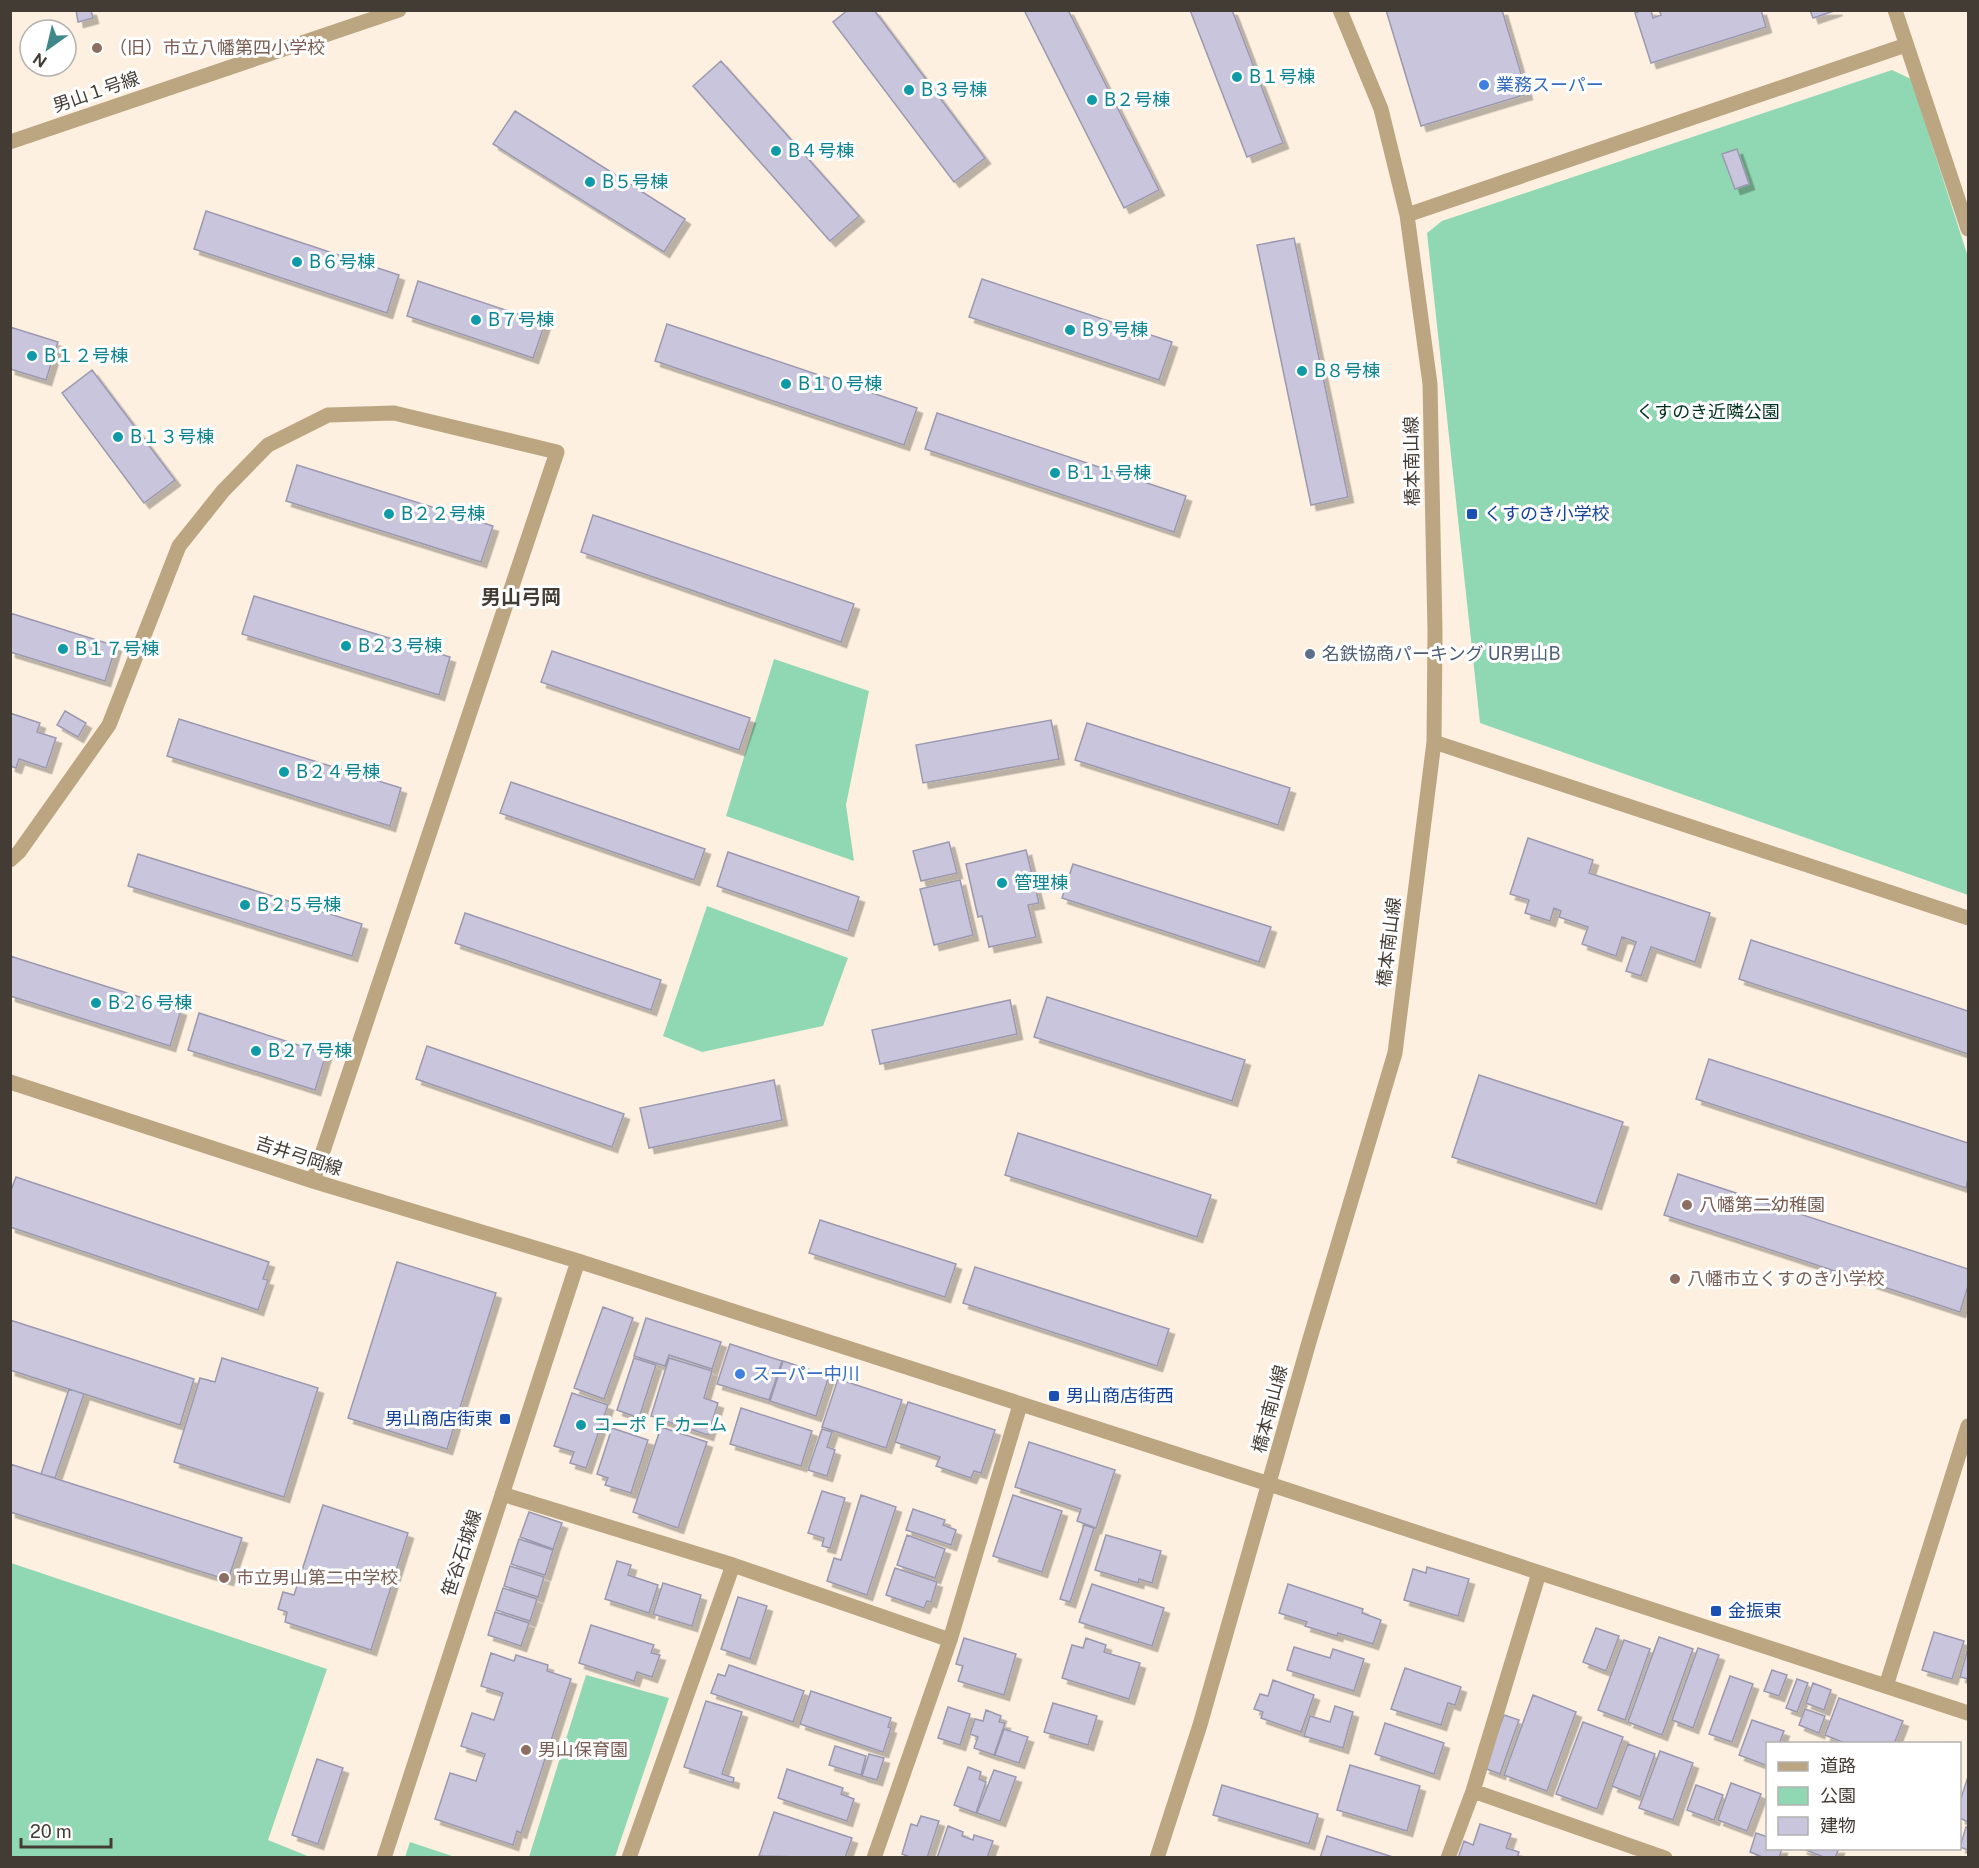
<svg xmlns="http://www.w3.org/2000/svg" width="1979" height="1868" font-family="'Public Sans','Noto Sans JP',sans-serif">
<defs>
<filter id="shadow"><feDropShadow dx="5.5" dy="5.5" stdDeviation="0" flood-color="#0004"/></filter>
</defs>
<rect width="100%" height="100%" fill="#fef0e0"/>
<path fill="#90d8b3" d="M1892,70L1911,79L1968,257V895L1480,723L1427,233L1442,221Z
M774,659L869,691L846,805L854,861L726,816Z
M707,906L848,958L823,1026L702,1052L663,1036Z
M11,1563L327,1669L268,1840L310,1857H11Z
M586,1675L669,1698L615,1857H529Z
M410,1842L455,1857H405Z"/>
<path fill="#c8c5dd" stroke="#9b99af" stroke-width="1.5" filter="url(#shadow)" d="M76,10H91L93,18L78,22Z
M848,10H874L985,158L954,182L833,22Z
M1024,10H1068L1159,190L1124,208Z
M1190,10H1232L1283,143L1247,157Z
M1386,10H1502L1527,94L1421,126Z
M1642,10H1651L1653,18L1661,15L1659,10H1761L1766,27L1651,63L1635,13Z
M1810,10H1837L1813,18Z
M721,61L859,216L830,241L693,86Z
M515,111L685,219L664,252L493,144Z
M1737,149L1749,184L1735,189L1722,154Z
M206,211L399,275L387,313L194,249Z
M1294,238L1348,497L1311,505L1257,245Z
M982,279L1172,342L1159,380L969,317Z
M418,281L545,323L533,358L407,316Z
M667,324L917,408L904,445L655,361Z
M10,327L58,342L46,380L10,369Z
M92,370L175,480L144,503L62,393Z
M937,413L1186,496L1174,532L925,449Z
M297,465L493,526L481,562L286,501Z
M593,515L854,604L841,642L581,552Z
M254,596L450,657L439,695L242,634Z
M10,613L116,646L105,681L10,652Z
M552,651L750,718L739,750L541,682Z
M65,711L86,723L78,737L57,725Z
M10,713L40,723L37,732L56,738L46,768L19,759L16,768L10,766Z
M179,719L401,788L390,826L167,756Z
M1051,720L1059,759L923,783L916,745Z
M1087,723L1290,788L1278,825L1075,760Z
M511,782L705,849L694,880L500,813Z
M1528,838L1593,860L1589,873L1710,913L1695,962L1651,947L1641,976L1626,971L1636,942L1622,937L1616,956L1582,944L1588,927L1559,917L1561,911L1554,908L1550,921L1525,913L1529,900L1510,894Z
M949,842L957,873L921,881L913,851Z
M1026,850L1039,903L1028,905L1036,937L989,947L982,916L978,917L966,864Z
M728,852L859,897L848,931L717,886Z
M138,854L362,924L352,956L128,886Z
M1073,864L1271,927L1259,962L1062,898Z
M960,880L973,935L934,945L920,889Z
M465,913L661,980L651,1010L455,943Z
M1751,940L1968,1011V1054L1739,979Z
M10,956L181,1010L170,1046L10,996Z
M1047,997L1245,1060L1232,1101L1034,1037Z
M1010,1000L1017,1034L880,1064L872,1030Z
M199,1013L326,1054L315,1090L188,1050Z
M427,1046L624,1114L612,1147L416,1079Z
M1709,1059L1968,1143V1179L1966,1188L1696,1099Z
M1479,1075L1623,1122L1596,1204L1452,1157Z
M774,1080L782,1120L649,1148L640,1108Z
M1018,1133L1211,1195L1197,1237L1005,1175Z
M1678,1174L1968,1269V1286L1960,1312L1664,1215Z
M16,1177L269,1262L263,1279L268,1280L258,1310L10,1227V1193Z
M820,1220L956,1264L945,1297L809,1253Z
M397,1262L496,1293L447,1449L348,1418Z
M975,1267L1169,1329L1157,1366L963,1303Z
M603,1307L633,1318L604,1399L574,1388Z
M646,1318L721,1342L712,1369L669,1355L665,1366L634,1356Z
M10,1320L194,1379L180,1425L10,1370Z
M730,1344L782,1361L769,1400L717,1384Z
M222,1358L318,1388L284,1497L174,1462L200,1378L215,1382Z
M634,1358L656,1365L639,1418L617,1410Z
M669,1358L712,1371L704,1398L718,1403L708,1435L651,1416Z
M783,1361L829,1376L816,1416L770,1401Z
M838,1379L902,1400L886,1448L822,1427Z
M69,1389L84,1394L55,1478L41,1474Z
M572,1393L608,1405L586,1468L570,1463L574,1452L554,1446Z
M908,1402L995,1430L981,1473L974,1471L971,1478L936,1466L940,1457L895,1442Z
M741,1408L812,1431L801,1466L730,1444Z
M661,1427L707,1442L678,1528L633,1512Z
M612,1428L648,1440L631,1493L605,1485L608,1478L597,1474Z
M822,1429L832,1432L827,1447L835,1450L827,1476L808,1470Z
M1029,1442L1115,1470L1096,1528L1077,1521L1081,1509L1015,1487Z
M10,1464L242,1538L228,1580L10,1512Z
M822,1491L845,1498L830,1548L822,1546L824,1538L808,1533Z
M861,1495L896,1507L867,1595L827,1581L834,1558L841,1560Z
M1013,1495L1062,1511L1042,1572L993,1556Z
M323,1505L408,1533L371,1650L285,1622L287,1612L278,1609L283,1592L294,1595Z
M913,1509L945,1520L943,1525L956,1530L951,1545L906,1530Z
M529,1512L562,1523L553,1549L520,1537Z
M1084,1525L1094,1528L1070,1602L1060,1599Z
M907,1535L945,1549L935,1578L897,1565Z
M1106,1535L1161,1551L1152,1583L1139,1579L1138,1583L1095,1570Z
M519,1539L553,1550L545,1575L511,1564Z
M617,1561L631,1565L628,1575L658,1585L649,1613L605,1599Z
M510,1566L544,1577L538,1597L504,1586Z
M1427,1567L1469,1579L1458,1616L1404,1600L1413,1569L1426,1573Z
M895,1568L937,1582L931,1602L927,1601L924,1608L886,1595Z
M663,1583L701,1595L692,1626L653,1614Z
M1092,1584L1164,1608L1152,1646L1079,1622Z
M1288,1584L1363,1609L1362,1613L1381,1620L1373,1644L1338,1633L1337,1636L1305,1626L1307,1622L1279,1613Z
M503,1588L537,1599L530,1621L496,1610Z
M738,1597L767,1606L750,1659L721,1649Z
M495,1612L529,1623L521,1646L488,1635Z
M591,1625L654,1645L651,1653L660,1655L652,1677L637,1672L634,1681L579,1663Z
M1596,1628L1619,1636L1606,1671L1583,1662Z
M1934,1632L1964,1641L1952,1679L1922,1670Z
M1659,1637L1693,1649L1662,1735L1628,1722Z
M964,1638L1016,1654L1004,1695L958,1681L963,1666L956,1664Z
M1086,1638L1106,1645L1104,1652L1140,1663L1129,1699L1062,1678L1072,1645L1083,1648Z
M1624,1640L1650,1649L1625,1720L1598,1710Z
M1294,1647L1330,1658L1333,1649L1364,1659L1354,1691L1287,1670Z
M1698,1648L1719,1655L1693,1728L1672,1720Z
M1968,1648V1679L1960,1677Z
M491,1653L514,1661L516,1655L548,1665L547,1671L571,1679L521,1833L517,1831L513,1845L435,1819L450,1773L476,1781L485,1754L461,1746L472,1713L494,1720L503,1693L481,1686Z
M729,1665L804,1691L793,1722L711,1693L718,1674L725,1676Z
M1405,1668L1461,1687L1455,1705L1448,1703L1441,1725L1391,1709Z
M1772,1670L1787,1675L1779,1696L1764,1691Z
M1730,1676L1753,1684L1732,1742L1709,1734Z
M1797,1679L1808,1683L1797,1712L1786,1708Z
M1273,1680L1314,1695L1301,1732L1261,1718L1263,1712L1254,1709L1260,1694L1268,1696Z
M1813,1683L1831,1690L1824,1710L1806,1703Z
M811,1691L891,1718L888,1727L891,1728L883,1752L800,1724Z
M1533,1695L1576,1712L1547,1791L1504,1775Z
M1839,1698L1903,1721L1894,1744H1847L1825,1735Z
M706,1701L742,1712L722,1774L734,1778L733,1783L684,1767Z
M1053,1703L1097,1716L1088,1745L1044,1732Z
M1335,1706L1353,1712L1343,1748L1304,1736L1310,1716L1330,1722Z
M948,1707L970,1714L960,1745L938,1738Z
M1805,1709L1825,1716L1819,1733L1799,1725Z
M986,1710L1001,1716L999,1722L1005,1723L994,1755L974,1748L978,1737L970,1734L975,1719L983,1721Z
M1504,1715L1519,1720L1500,1774L1484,1768Z
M1752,1720L1784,1731L1779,1744H1768V1766L1739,1755Z
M1583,1722L1623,1737L1597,1809L1556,1794Z
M1385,1723L1444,1743L1434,1774L1375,1754Z
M1004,1729L1028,1737L1019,1763L995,1755Z
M1628,1744L1655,1754L1640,1797L1612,1786Z
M835,1746L866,1756L861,1775L829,1765Z
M1660,1751L1693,1763L1673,1820L1639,1808Z
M869,1754L884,1758L877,1780L862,1776Z
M317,1759L343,1768L318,1844L292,1835Z
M1350,1765L1420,1786L1407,1831L1337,1810Z
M968,1767L981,1772L979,1779L986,1782L976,1813L954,1805Z
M787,1769L843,1788L841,1794L854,1799L847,1821L778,1798Z
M994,1770L1016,1777L1000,1821L977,1813Z
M1968,1777V1822L1960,1818V1801Z
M1731,1783L1761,1794L1747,1831L1718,1820Z
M1222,1785L1318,1814L1309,1844L1213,1815Z
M1696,1785L1723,1795L1714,1820L1687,1810Z
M774,1812L852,1838L845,1858L759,1856Z
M921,1816L939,1821L927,1858H912L902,1854L911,1824L917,1826Z
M1480,1824L1511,1834L1506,1848L1519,1852L1517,1858H1458L1464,1841L1473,1845Z
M948,1826L963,1832L962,1836L973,1840L974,1835L993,1841L987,1858H937Z
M1966,1827L1968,1828V1850L1960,1847Z
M1756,1833L1768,1837V1848H1782L1779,1858H1765L1750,1852Z
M1327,1836L1396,1858H1320Z
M1801,1848H1839L1835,1858H1826Z"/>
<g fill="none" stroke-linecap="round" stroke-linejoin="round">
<path stroke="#bba681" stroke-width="15" d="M1895,10L1968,229
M10,142L399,10
M1407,215L1906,45
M1434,742L1968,918
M10,860L19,852L109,725L179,546L223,491L268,445L328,415L394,413L557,452L313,1181
M10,1082L313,1181L578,1261L1269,1484L1968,1713
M502,1494L733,1565L950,1640
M1886,1686L1968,1426
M1473,1791L1665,1858
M384,1858L578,1261
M629,1858L733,1565
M874,1858L950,1640L1020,1405
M1157,1858L1200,1725L1309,1342L1395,1053L1434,742L1435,631L1430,384L1407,215L1381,109L1340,10
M1448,1858L1473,1791L1539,1573"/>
</g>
<g fill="#8d6e63" stroke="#fff" stroke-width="2">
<circle cx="97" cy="48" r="6"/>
<circle cx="1687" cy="1205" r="6"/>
<circle cx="1675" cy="1279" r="6"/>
<circle cx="224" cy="1578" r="6"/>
<circle cx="526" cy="1750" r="6"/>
</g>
<g fill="#0f9aa8" stroke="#fff" stroke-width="2">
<circle cx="1237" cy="77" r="6"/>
<circle cx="909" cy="90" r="6"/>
<circle cx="1092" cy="100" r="6"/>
<circle cx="776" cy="151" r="6"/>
<circle cx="590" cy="182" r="6"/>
<circle cx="297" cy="262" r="6"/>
<circle cx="476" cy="320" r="6"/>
<circle cx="1070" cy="330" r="6"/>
<circle cx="32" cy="356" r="6"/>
<circle cx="1302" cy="371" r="6"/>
<circle cx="786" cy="384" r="6"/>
<circle cx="118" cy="437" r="6"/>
<circle cx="1055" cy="473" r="6"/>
<circle cx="389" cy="514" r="6"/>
<circle cx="346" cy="646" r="6"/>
<circle cx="63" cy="649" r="6"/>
<circle cx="284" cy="772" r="6"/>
<circle cx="1002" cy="883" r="6"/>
<circle cx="245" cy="905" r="6"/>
<circle cx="96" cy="1003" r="6"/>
<circle cx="256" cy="1051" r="6"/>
<circle cx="581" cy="1425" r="6"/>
</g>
<g fill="#3f7fe0" stroke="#fff" stroke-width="2">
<circle cx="1484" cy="85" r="6"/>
<circle cx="740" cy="1374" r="6"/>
</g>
<g fill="#1a4fb4" stroke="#fff" stroke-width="2">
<rect x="1466" y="508" width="12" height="12" rx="3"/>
<rect x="1048" y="1390" width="12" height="12" rx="3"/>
<rect x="499" y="1413" width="12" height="12" rx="3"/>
<rect x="1710" y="1605" width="12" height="12" rx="3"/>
</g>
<circle fill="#5c6f8a" stroke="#fff" stroke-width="2" cx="1310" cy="654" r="6"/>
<g text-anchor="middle" stroke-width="6" stroke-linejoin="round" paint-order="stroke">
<g font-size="18" fill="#785e54" stroke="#fff" text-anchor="start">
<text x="109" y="54">（旧）市立八幡第四小学校</text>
<text x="1699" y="1211">八幡第二幼稚園</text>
<text x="1687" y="1285">八幡市立くすのき小学校</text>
<text x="236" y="1584">市立男山第二中学校</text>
<text x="538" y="1756">男山保育園</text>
</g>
<g font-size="18" fill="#0d838f" stroke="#fff" text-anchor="start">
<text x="1249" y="83">B１号棟</text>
<text x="921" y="96">B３号棟</text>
<text x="1104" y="106">B２号棟</text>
<text x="788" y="157">B４号棟</text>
<text x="602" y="188">B５号棟</text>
<text x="309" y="268">B６号棟</text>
<text x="488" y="326">B７号棟</text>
<text x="1082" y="336">B９号棟</text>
<text x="44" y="362">B１２号棟</text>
<text x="1314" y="377">B８号棟</text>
<text x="798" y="390">B１０号棟</text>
<text x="130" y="443">B１３号棟</text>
<text x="1067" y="479">B１１号棟</text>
<text x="401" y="520">B２２号棟</text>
<text x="358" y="652">B２３号棟</text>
<text x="75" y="655">B１７号棟</text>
<text x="296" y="778">B２４号棟</text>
<text x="1014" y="889">管理棟</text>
<text x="257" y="911">B２５号棟</text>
<text x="108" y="1009">B２６号棟</text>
<text x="268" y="1057">B２７号棟</text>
<text x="593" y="1431">コーポ Ｆ カーム</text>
</g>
<g font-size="18" fill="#366cbe" stroke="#fff" text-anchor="start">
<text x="1496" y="91">業務スーパー</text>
<text x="752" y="1380">スーパー中川</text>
</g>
<g font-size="18" fill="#423c34" stroke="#fff">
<text transform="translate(96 92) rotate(-19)" y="6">男山１号線</text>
<text transform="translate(1412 461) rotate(-91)" y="6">橋本南山線</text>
<text transform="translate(1389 942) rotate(-83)" y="6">橋本南山線</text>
<text transform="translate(299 1156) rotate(18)" y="6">吉井弓岡線</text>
<text transform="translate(1270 1409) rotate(-75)" y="6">橋本南山線</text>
<text transform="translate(462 1553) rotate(-72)" y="6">笹谷石城線</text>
</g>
<g font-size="18" fill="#01321f" stroke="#fff">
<text x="1708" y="418">くすのき近隣公園</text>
</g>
<g font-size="18" fill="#164399" stroke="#fff" text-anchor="start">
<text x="1484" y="520">くすのき小学校</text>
<text x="1066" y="1402">男山商店街西</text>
<text x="493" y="1425" text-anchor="end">男山商店街東</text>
<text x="1728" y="1617">金振東</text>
</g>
<g font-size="18" fill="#4e5e75" stroke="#fff" text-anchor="start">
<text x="1322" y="660">名鉄協商パーキング UR男山B</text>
</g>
<g font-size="20" font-weight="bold" fill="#423c34" stroke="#fff">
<text x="521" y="604">男山弓岡</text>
</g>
</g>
<rect width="1979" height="1868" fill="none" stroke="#423c34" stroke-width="24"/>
<rect x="1766" y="1742" width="195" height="108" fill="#ffffff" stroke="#b3b1ae" stroke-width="1.5"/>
<rect x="1778" y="1762" width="30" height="9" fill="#bba681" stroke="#b3b1ae" stroke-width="1.5"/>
<text x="1820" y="1772" font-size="18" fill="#423c34">道路</text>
<rect x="1778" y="1787" width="30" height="18" fill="#90d8b3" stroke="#b3b1ae" stroke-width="1.5"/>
<text x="1820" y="1802" font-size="18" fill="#423c34">公園</text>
<rect x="1778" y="1817" width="30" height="18" fill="#c8c5dd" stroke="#b3b1ae" stroke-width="1.5"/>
<text x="1820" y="1832" font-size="18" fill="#423c34">建物</text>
<g transform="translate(48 48) rotate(214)"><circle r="28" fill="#ffffff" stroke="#b3b1ae" stroke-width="1.5"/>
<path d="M0-4.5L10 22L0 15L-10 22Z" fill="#3f888a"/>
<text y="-9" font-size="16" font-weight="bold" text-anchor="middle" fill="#423c34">N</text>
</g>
<path d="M21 1838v9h90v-9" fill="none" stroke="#423c34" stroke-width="3"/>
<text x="30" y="1838" font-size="18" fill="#423c34" stroke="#ffffff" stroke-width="4.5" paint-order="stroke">20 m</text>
</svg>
